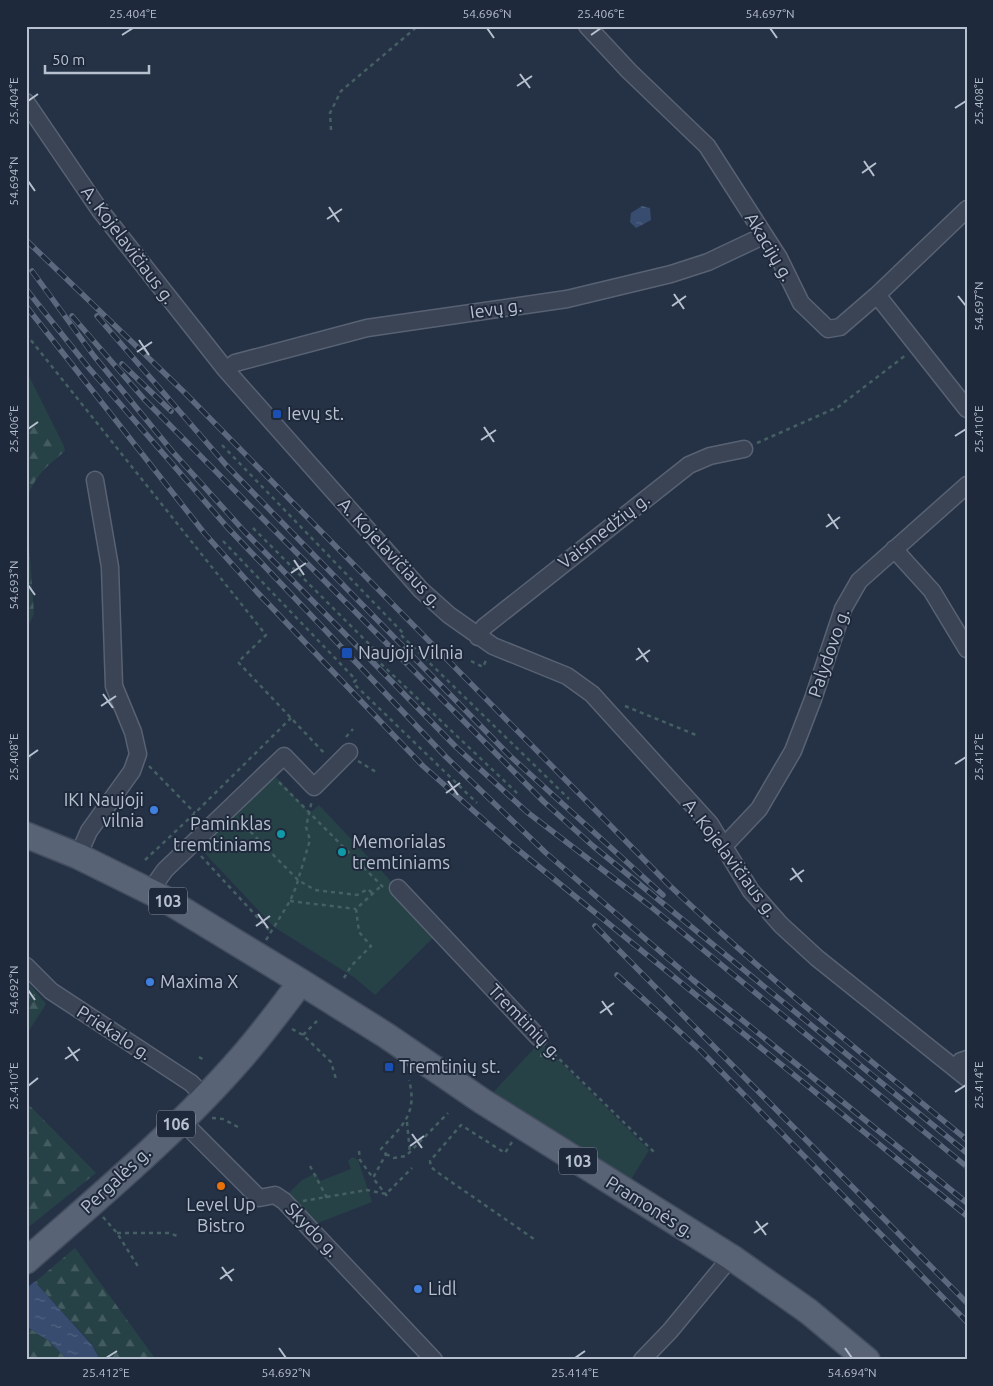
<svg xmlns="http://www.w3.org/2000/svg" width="993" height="1386" font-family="Ubuntu,sans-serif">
<defs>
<pattern id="forest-firs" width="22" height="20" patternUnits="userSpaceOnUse" patternTransform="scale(1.25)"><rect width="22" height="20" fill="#274247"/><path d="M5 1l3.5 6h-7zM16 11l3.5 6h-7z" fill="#445c60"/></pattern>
<pattern id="water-ripples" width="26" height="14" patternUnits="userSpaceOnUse" patternTransform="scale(1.25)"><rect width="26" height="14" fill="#374c6f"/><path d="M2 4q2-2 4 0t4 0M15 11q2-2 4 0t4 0" fill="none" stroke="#526482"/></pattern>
</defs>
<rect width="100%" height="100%" fill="#253246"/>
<path fill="#274247" d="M26,370L63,444L26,407Z
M272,773L310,813L319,805L439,932L375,995L355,978L274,927L199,847Z
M540,1042L649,1150L629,1183L488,1098Z
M352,1157L358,1160L372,1202L318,1223L288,1194L302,1180L316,1173L320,1181L351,1169L348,1161Z"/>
<path fill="url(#forest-firs)" d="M26,407L63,444L65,451C44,469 37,473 26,500L34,614L26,630Z
M26,708L31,758L26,769Z
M26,980L46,1004L26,1035Z
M26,1102L96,1173L26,1229Z
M75,1248L151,1353L156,1360H100L92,1344L35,1282Z
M26,1326L49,1341L68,1360H26Z"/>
<path fill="url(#water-ripples)" d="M642,206L650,208L651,220L636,228L630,222L631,213Z
M26,1272L92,1345L100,1360H68L49,1341L26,1326Z"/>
<path fill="#253246" d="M26,1269L36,1280L26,1289Z"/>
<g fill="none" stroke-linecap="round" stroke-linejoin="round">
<defs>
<path id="minor" d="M587,26L629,71L707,146L779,258L801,303L828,329L840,327L877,295L967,209
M26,102L99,209L226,370L421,590L449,615L493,646L567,676L592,694L710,824L751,891L781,925L817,958L967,1078
M877,295L967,409
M226,370L235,363L367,328L567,299L671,274L708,262L763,236
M894,549L932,591L967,649
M478,637L484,627L689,465L710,456L744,449
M724,846L759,809L793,751L813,699L843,609L859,581L967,485
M78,856L89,831L132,771L138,754L133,732L114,686L110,567L95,480
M398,888L539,1038
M150,891L165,870L284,756L314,787L349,752
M26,966L51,991L191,1083L205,1097
M955,1068L961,1061L967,1059
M181,1120L259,1198L275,1195L284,1201L434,1360
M642,1360L670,1331L731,1257"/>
<path id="primary" d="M26,835L78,856L163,898L301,982L387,1036L482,1101L731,1257L808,1311L867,1360
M26,1261C100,1196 178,1131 242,1057C263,1033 282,1007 301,982"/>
</defs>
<use href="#minor" stroke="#586273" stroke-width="19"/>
<use href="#primary" stroke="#434d5f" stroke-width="28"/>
<path stroke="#455f63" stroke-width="2.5" stroke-dasharray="4 4" stroke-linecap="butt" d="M331,130L330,113L341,91L418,26
M26,334L266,635L238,662L326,755
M757,443L838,407L906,355
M222,445L404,634L402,636L569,799
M253,528L381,656L377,660L518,794
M223,541L356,680L353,683L477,803
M471,661L483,667L487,658
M625,706L696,735
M346,737L353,729
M358,761L376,772
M149,766L195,813
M279,782L384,888
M239,820L298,880L315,890L357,895L368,889L373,894
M201,856L271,932
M145,860L195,813L291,718
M290,901L356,909
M266,940L290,901L296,887L310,840L306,827L312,800
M344,978L351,966L371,946L359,932L356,909L381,886
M26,998L35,995
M292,1029L303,1035L331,1062L336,1079
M303,1035L317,1021
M548,1048L654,1152
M199,1057L206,1061
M541,1057L542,1051
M212,1118L223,1119L238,1127
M407,1122L410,1153
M512,1142L505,1153L461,1125L430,1161L431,1167L437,1172L534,1239
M359,1151L360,1160L373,1178
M386,1154L394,1158L406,1156L448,1113
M310,1166L327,1198
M387,1196L373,1178L386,1154L381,1149C402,1126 418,1114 409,1080
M303,1201L367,1190L386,1194L412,1168
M103,1217L117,1233L139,1268
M117,1233H169L180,1237"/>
<use href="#minor" stroke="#3a4455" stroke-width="16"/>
<use href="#primary" stroke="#586375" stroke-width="25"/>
<defs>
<path id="rail" d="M26,240L185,393L669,885C764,975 866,1057 967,1140
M32,271L94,356L172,451L244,531L456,747L527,812L650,906L967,1167
M26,289L88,367L227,527L446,757L546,853L693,980L967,1203
M26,306L205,534L257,592L423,766L511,844L967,1216
M72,316L144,399L544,802L593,846L967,1153
M97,316L226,465L510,756L663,895
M122,364L171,411
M595,926L967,1303
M617,975L701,1051L967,1322"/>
</defs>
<use href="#rail" stroke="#5b687d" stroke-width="5.5"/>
<use href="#rail" stroke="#1e293b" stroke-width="4" stroke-dasharray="11" stroke-linecap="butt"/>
</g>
<path fill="none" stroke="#b7c0cf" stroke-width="2" d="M487,28L494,38M770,28L777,38M122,35L133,28M591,35L601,28M520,74L530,88M517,86L532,76M28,101L38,94M955,108L966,101M864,161L874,176M862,173L876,163M28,181L35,191M329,207L339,222M327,219L342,209M674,294L684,309M958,296L966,306M672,306L686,296M139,340L149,355M137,352L152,342M484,427L494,442M28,429L38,422M955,436L966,429M481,440L496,430M828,514L838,529M826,527L840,517M294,560L304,575M291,573L306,563M28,585L35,595M638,648L648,662M636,660L650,650M103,694L113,708M101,706L116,696M28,757L38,750M955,764L966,757M448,781L458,795M446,793L460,783M792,868L802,882M790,880L804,870M258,914L268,928M256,926L270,916M28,990L35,1000M602,1001L612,1015M600,1013L614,1003M68,1047L78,1061M65,1059L80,1049M28,1086L38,1078M955,1092L966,1085M412,1134L422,1148M410,1146L424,1136M756,1221L766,1235M754,1233L768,1223M222,1267L232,1281M220,1279L234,1269M279,1348L286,1358M845,1348L852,1358M106,1358L117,1351M575,1358L585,1351"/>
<g fill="#1a4fb4" stroke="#1e293b" stroke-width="2">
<rect x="272" y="409" width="10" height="10" rx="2.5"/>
<rect x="341" y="647" width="12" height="12" rx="2.5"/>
<rect x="384" y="1062" width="10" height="10" rx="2.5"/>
</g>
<g fill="#3f7fe0" stroke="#1e293b" stroke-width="2">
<circle cx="154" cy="810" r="5"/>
<circle cx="150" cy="982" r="5"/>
<circle cx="418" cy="1289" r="5"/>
</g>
<g fill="#0f9aa8" stroke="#1e293b" stroke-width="2">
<circle cx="281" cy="834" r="5"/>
<circle cx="342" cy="852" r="5"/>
</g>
<circle fill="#e8710a" stroke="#1e293b" stroke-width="2" cx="221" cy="1186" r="5"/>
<g text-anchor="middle" stroke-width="4" stroke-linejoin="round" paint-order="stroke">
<g fill="#1e293b" stroke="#8993a3" stroke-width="1">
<rect x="149" y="887.5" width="38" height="27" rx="4"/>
<rect x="157" y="1110.5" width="38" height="27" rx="4"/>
<rect x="559" y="1147.5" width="38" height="27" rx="4"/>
</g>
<g font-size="16" font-weight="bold" fill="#b7c0cf">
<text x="168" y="907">103</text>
<text x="176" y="1130">106</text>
<text x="578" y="1167">103</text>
</g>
<g font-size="18" fill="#b7c0cf" stroke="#1e293b">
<text transform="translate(128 245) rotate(53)" y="6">A. Kojelavičiaus g.</text>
<text transform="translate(769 247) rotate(59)" y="6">Akacijų g.</text>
<text transform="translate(496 309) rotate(-8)" y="6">Ievų g.</text>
<text transform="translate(604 531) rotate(-38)" y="6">Vaismedžių g.</text>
<text transform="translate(390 553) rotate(47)" y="6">A. Kojelavičiaus g.</text>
<text transform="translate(829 653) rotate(-71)" y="6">Palydovo g.</text>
<text transform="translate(730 858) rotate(53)" y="6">A. Kojelavičiaus g.</text>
<text transform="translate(525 1022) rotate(46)" y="6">Tremtinių g.</text>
<text transform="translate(114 1033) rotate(33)" y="6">Priekalo g.</text>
<text transform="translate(116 1180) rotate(-43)" y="6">Pergalės g.</text>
<text transform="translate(650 1207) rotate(32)" y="6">Pramonės g.</text>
<text transform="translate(312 1230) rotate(46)" y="6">Skydo g.</text>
</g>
<g font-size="18" fill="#b7c0cf" stroke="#1e293b" text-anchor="start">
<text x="287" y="420">Ievų st.</text>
<text x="358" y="659">Naujoji Vilnia</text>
<text x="144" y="806" text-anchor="end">IKI Naujoji<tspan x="144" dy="21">vilnia</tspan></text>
<text x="271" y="830" text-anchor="end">Paminklas<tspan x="271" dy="21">tremtiniams</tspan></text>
<text x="352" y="848">Memorialas<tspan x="352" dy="21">tremtiniams</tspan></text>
<text x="160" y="988">Maxima X</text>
<text x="399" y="1073">Tremtinių st.</text>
<text x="221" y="1211" text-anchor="middle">Level Up<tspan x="221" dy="21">Bistro</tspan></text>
<text x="428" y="1295">Lidl</text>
</g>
</g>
<rect width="993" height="1386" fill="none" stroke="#1e293b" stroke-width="55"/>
<path d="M45 65v8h104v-8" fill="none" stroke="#b7c0cf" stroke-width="2.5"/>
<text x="52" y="65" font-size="15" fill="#b7c0cf" stroke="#1e293b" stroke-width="4" paint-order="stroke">50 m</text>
<rect x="28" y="28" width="938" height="1330" fill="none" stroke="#b7c0cf" stroke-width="2"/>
<g font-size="12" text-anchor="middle" fill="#b7c0cf">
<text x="133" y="18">25.404°E</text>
<text x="487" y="18">54.696°N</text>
<text x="601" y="18">25.406°E</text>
<text x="770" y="18">54.697°N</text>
<text transform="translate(979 101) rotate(-90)" y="4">25.408°E</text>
<text transform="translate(14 101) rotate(-90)" y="4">25.404°E</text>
<text transform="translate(14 181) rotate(-90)" y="4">54.694°N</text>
<text transform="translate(979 306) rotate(-90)" y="4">54.697°N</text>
<text transform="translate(979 429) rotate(-90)" y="4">25.410°E</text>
<text transform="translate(14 429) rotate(-90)" y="4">25.406°E</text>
<text transform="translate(14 585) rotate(-90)" y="4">54.693°N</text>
<text transform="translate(979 757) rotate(-90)" y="4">25.412°E</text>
<text transform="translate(14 757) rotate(-90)" y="4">25.408°E</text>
<text transform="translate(14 990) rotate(-90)" y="4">54.692°N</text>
<text transform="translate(979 1085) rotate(-90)" y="4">25.414°E</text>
<text transform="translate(14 1086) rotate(-90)" y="4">25.410°E</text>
<text x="106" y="1377">25.412°E</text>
<text x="286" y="1377">54.692°N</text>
<text x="575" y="1377">25.414°E</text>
<text x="852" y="1377">54.694°N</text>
</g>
</svg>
